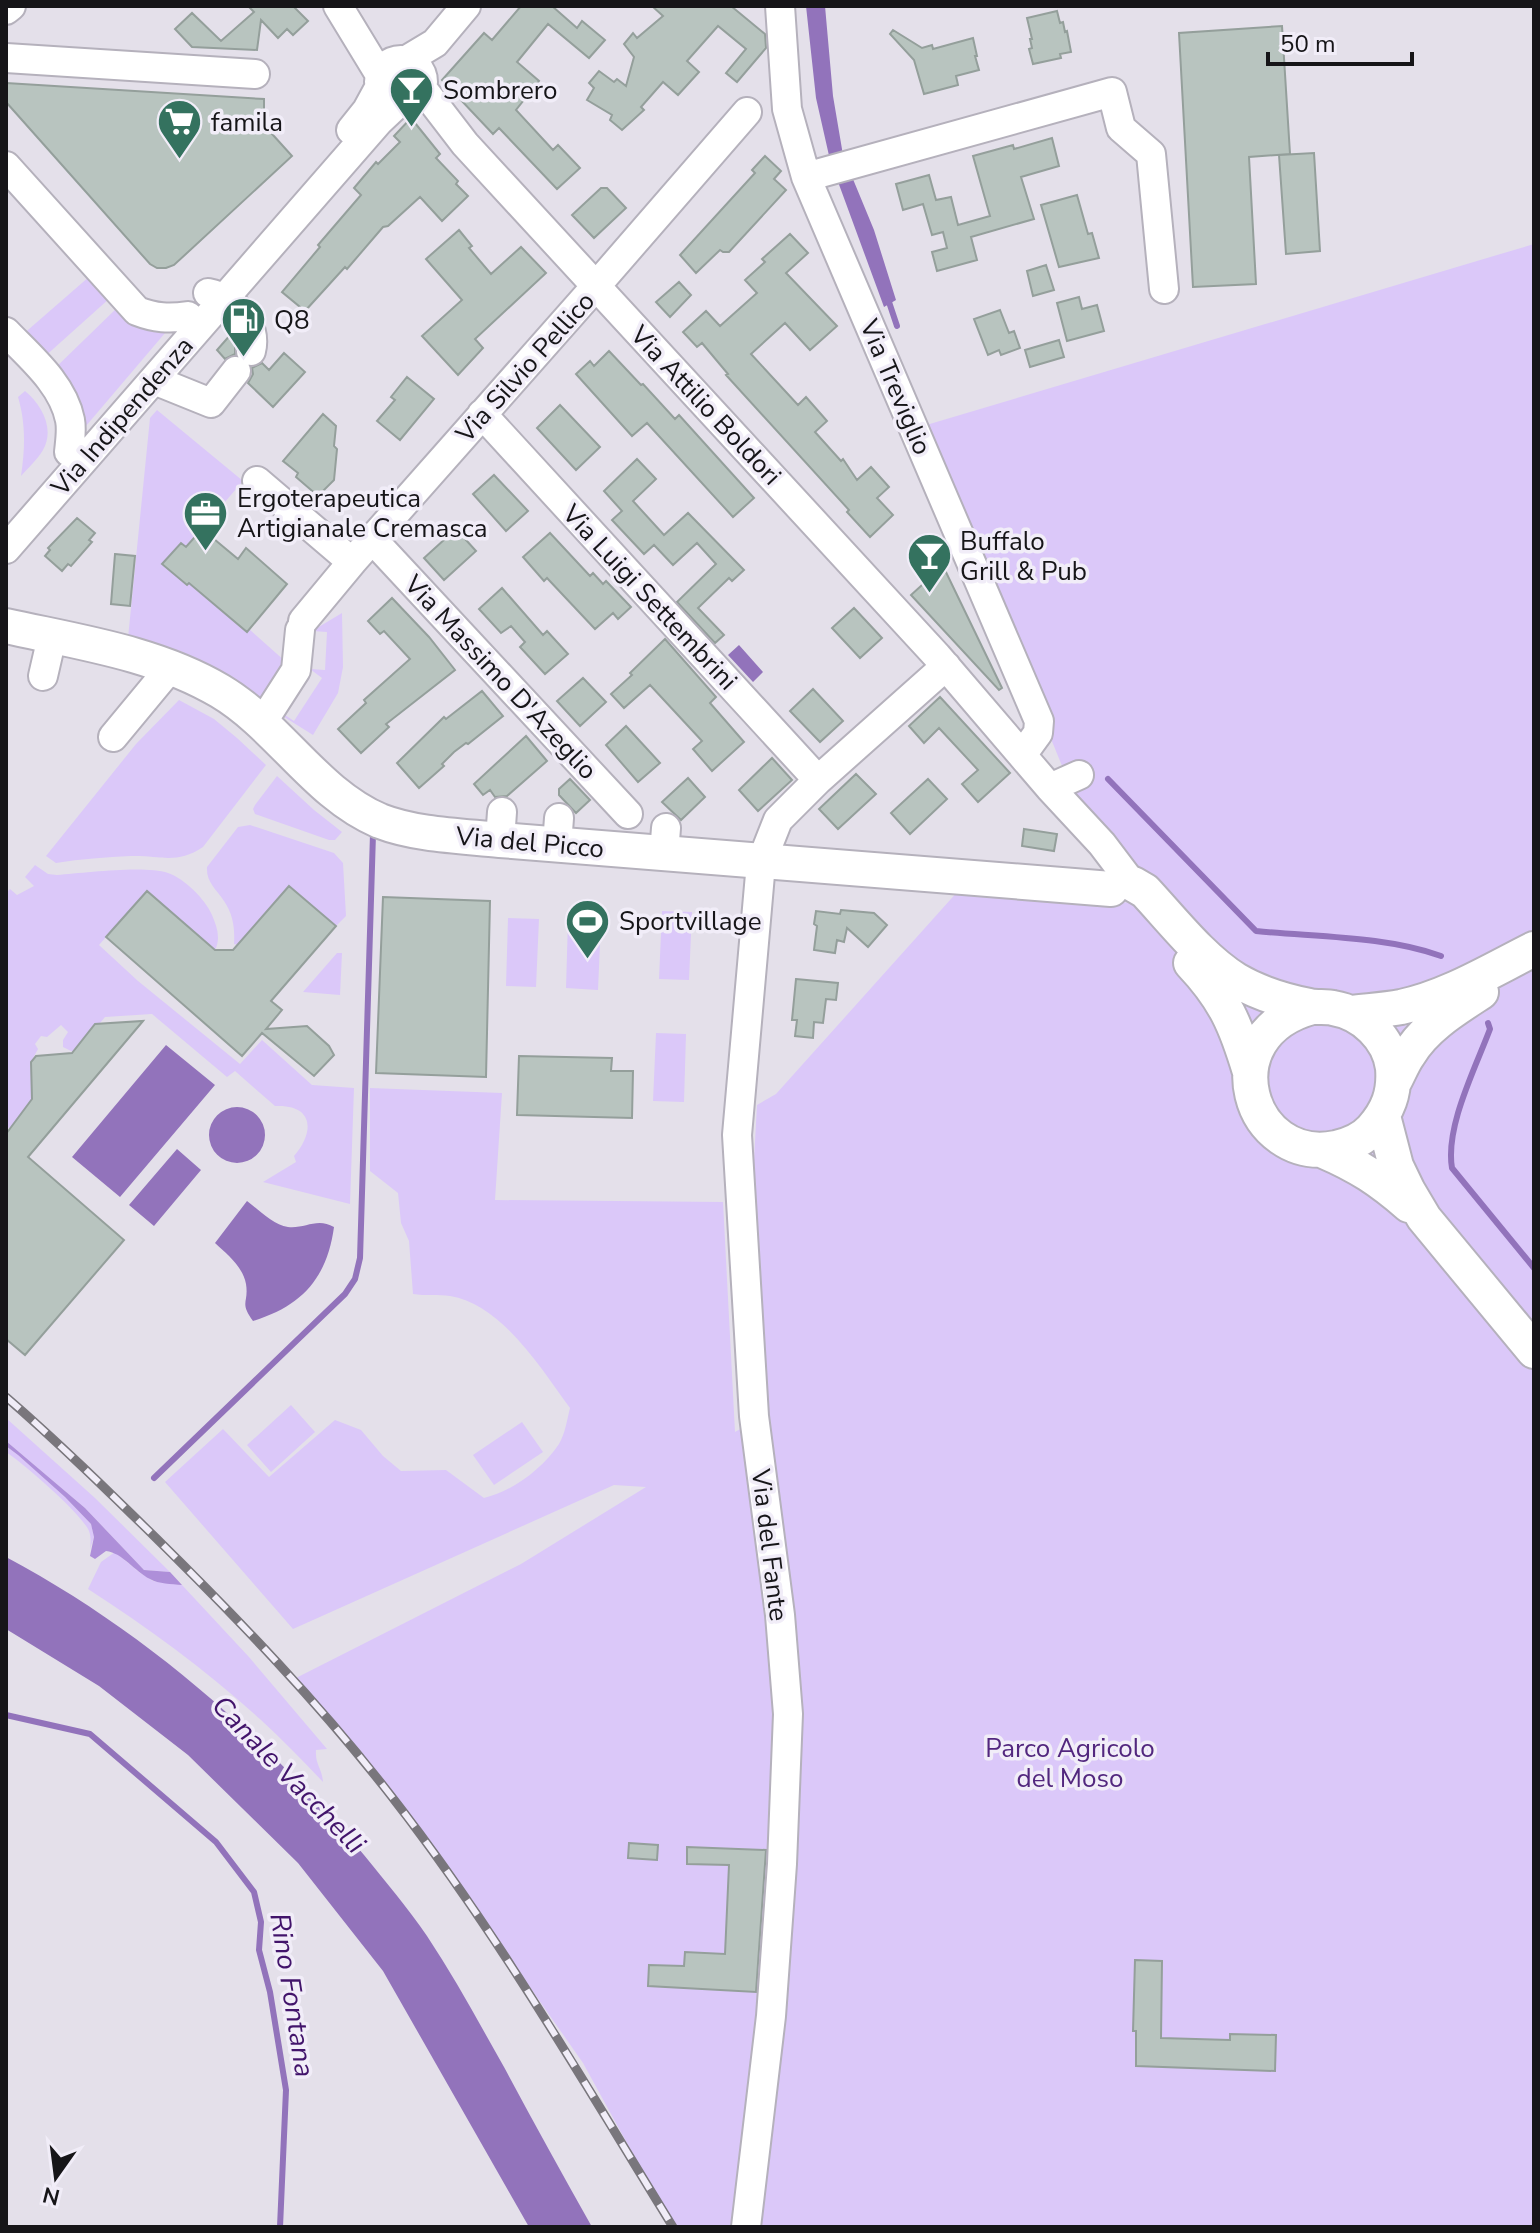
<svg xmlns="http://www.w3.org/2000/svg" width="1540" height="2233" font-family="'Nunito Sans',sans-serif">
<rect width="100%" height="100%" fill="#e4e0ea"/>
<path fill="#dbc8f9" d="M1534,244V2227H673L583,2063L480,1916L384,1785L294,1679L521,1564L646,1487L614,1485L293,1629L165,1482L223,1429L269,1477L335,1420L361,1430L383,1456L401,1471L446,1470L484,1498C513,1491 542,1469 559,1444C565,1434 567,1420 570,1408C542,1370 502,1304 450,1296C438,1294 425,1296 413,1294L409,1241L401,1223L398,1193L370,1171V1088L502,1093L495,1200L723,1202L735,1432L760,1418L748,1271L757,1105L776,1094L959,890L1161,905L1076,800L923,426Z
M90,276L110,298L42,359L21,336Z
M120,305L171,326L80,433L51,372Z
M25,391C42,405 55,429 43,450C37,460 28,468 21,476C25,449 26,424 18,397Z
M157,410L243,481L186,547L180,543L163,565L186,585L189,583L249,629L286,662L258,703L209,670L211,665L178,650L174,656L128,638L150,418Z
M342,613L343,667L338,693L313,735L281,715L282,713L294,721L322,678L310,669L325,670L327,632L312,631Z
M179,700L214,719L237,738L266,765L203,847C176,865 160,855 131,856C106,857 81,859 56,863L46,856L136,744Z
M277,776L314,810L342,832L335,840H329L255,814L253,809L255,805Z
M250,825L334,853L343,863L346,916L336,926L289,886L238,945L234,944C235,928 233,914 224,901C216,889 206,882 207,867L238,827Z
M35,865L48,874L57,875C84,873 144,865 168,873C185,879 205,899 212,915C217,927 221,938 215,950L147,891L99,945L138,981L240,1064L262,1040L312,1085L354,1088L350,1204L263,1182L296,1162L294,1156C315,1132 314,1104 275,1106L235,1071L227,1077L152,1014L105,1017L100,1023L95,1024L73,1052L63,1047V1040L68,1032L61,1025L47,1037L41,1036L35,1044L38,1049L31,1062V1092L36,1093L10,1129L6,1125V893L10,889L17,895L34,886L25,877Z
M662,911L692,912L689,980L659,979Z
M508,918L539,919L536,987L506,986Z
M568,920L601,921L598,990L566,988Z
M337,953H342L340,995L303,992Z
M656,1033L686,1034L684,1102L653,1101Z
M291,1405L315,1432L271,1472L247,1445Z
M6,1418L95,1498L170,1572L144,1570L85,1508L6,1441Z
M522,1422L543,1452L494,1485L473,1455Z
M6,1446L18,1455L65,1497L91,1524L94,1537L90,1549C91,1542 91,1537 89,1531C82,1514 23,1463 6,1452Z
M115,1552L139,1572L153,1581L182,1585L249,1657L327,1749L316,1750C315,1765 322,1768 323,1782C303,1761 283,1740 261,1720C208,1672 149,1628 88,1589L101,1562Z"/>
<path fill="#ae8fd9" d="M6,1441L85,1508L144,1570L170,1572L182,1585C171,1584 159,1584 150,1579C134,1571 123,1553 106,1551L95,1559L90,1556L94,1537L91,1524L65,1497L18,1455L6,1446Z"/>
<path fill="#9273bb" d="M806,6H825L833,96L843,155L874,230L896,300L884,307L830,160L816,98Z
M739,645L763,672L753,682L728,655Z
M166,1045L215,1085L120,1197L72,1157Z
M209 1135a28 28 0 1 1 56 0a28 28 0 1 1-56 0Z
M177,1149L201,1170L154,1226L129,1205Z
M247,1201C259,1210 273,1225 288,1227C305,1229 317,1217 334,1227C327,1278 302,1306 253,1321C239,1302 249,1303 246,1284C243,1267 227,1254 215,1243Z
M6,1557C143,1630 265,1736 364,1855C385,1881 408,1908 427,1936C455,1978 479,2023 504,2067C533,2121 562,2174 592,2227H529L383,1971L298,1863L188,1755L99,1686L6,1629Z"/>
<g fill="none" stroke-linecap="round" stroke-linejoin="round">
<path stroke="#9273bb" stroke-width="6" d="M888,299L897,326
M1108,779L1256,931C1315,937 1386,936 1441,956
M1488,1023L1490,1029C1475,1069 1445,1127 1452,1168L1534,1268
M154,1478L345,1294L355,1279L360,1258L373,834
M6,1715L90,1734L216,1842L254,1892L261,1922L259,1950L270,1992L286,2090L280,2227"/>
</g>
<path fill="#b8c4bf" stroke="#949f9b" stroke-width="2" d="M248,6H293L308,21L293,35L287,29L278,38L261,20L257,50L192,47L175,29L192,13L221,41L254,12Z
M521,6H552L577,28L582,21L605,40L589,58L548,24L517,62L539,81L516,110L553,150L558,145L580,168L557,189L499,128L493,134L442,80L484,33L492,40Z
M652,6H731L765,34L766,48L737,82L726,73L746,49L718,26L687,61L699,72L678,95L663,82L641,107L644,110L622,130L610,120L612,115L587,100L594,88L589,83L599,71L614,82L617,79L626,86L634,57L624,44L633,33L637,38L663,16Z
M1057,11L1060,23L1063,22L1065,32L1067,31L1071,52L1060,54L1061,58L1033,64L1029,49L1032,48L1030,39H1032L1027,18Z
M1282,26L1290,154L1249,157L1256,284L1193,287L1179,33Z
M893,30L922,48L932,45L933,49L973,38L977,56H975L979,70L956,76L958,85L924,94L914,60L890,34Z
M6,83L264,99V125L292,156L174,265L166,268H157L150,264L6,102Z
M411,118L440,154L436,158L458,181L456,184L468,196L442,221L420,197L388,226L383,227L347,269L345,267L305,311L282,292L320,247L318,245L361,195L354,188L376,162L378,164L400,142L394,136Z
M1052,138L1059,166L1021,177L1034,219L971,237L977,260L937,271L932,252L947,248L943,232L932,235L923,204L903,210L896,184L929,175L936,200L951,197L958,225L990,216L973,156L1013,145L1014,149Z
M1314,153L1320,251L1286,254L1279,155Z
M765,156L781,171L774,179L786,190L729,252H723L720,250L696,273L680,255L755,173L752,170Z
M601,188H607L626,208L594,238L572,215Z
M1077,195L1088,234L1092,233L1099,258L1059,267L1041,205Z
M459,230L472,246L469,248L491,274L521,247L546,273L475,339L483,348L458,375L422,336L462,300L426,259Z
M790,234L808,253L786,273L837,326L810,350L785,323L751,354L798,405L806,397L827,421L815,432L841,461L843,459L857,480L871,467L889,487L877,498L893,515L870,537L847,512L849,510L726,375L728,374L702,343L697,347L683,332L706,311L720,326L757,293L745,280L765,262L762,259Z
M1046,265L1054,290L1033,296L1027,271Z
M679,282L691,295L670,317L656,302Z
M1079,297L1082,309L1097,305L1104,331L1067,341L1057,303Z
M1000,310L1009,333L1014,331L1020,348L1001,355L999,350L988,355L974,319Z
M232,333L235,341V354L225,359L217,350Z
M1059,340L1064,357L1030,367L1025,350Z
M609,351L641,385L643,384L675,419L679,415L754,498L733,517L647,423L632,436L576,374L590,361L594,366Z
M284,353L305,372L273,407L248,383L253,374L252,368L262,363L269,370Z
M407,377L434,399L400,440L377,421L395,400L391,397Z
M560,405L600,447L576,470L537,428Z
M323,414L336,426L334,446L337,449L334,480L318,496L296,477L298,473L283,461Z
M637,459L656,479L633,501L664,535L688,513L744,570L732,581L729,578L698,608L724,635L715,643L677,602L716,564L697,543L673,565L654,545L644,554L612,520L622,511L604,491Z
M494,475L528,511L506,531L473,494Z
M77,518L95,533L89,540L92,542L71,566L68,564L62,571L45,556L50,550L48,548Z
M202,529L238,559L246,548L287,584L247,632L189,583L187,585L162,564L181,543L186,547Z
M456,529L476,551L444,580L424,558Z
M550,533L590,576L593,573L603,584L606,581L631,607L618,619L613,613L595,629L547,578L544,581L523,557Z
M115,554L135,556L130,606L111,604Z
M943,566L1002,688L999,690L911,595Z
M502,588L543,635L547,631L568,654L545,674L520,647L525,642L511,626L501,633L479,609Z
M392,598L429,637L455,670L386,724L389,727L361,753L338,729L366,703L364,700L410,659L384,631L380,634L368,621Z
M854,608L882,638L860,658L832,628Z
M665,639L716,697L710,703L744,742L712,771L693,749L702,741L650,685L624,708L611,694L632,675L630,673Z
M583,678L606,702L580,726L557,701Z
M813,689L843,721L820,742L790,711Z
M482,691L503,716L468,744L466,743L454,752L442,764L444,766L419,788L397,763L444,717L446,719Z
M940,697L1010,773L978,802L962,784L978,770L939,728L924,743L909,726Z
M626,726L660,763L638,782L606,745Z
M526,736L547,761L507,796L495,797L490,790L483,795L474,784Z
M772,758L792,780L758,811L739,790Z
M856,774L876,794L838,829L819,809Z
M688,778L705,797L681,820L662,802Z
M570,779L590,800L576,813L559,795V789Z
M928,779L947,799L910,834L891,813Z
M1024,829L1057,834L1054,851L1022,846Z
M289,886L336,926L271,1001L282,1010L266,1029L307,1026L329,1046L334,1055L314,1076L262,1033L242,1056L106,937L147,891L215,950H233Z
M383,897L490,901L486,1077L376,1073Z
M841,910L874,913L887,925L868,947L847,928L844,942L837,940L835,953L814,950L817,926L814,924L816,911L840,914Z
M796,979L838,983L836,1000L826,999L823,1023L814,1022L813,1038L795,1036L797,1020H792Z
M143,1021L28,1157L124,1240L25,1355L6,1339V1134L32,1099L31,1062L36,1056L72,1053L95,1024Z
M519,1056L612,1058L611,1071H633L632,1118L517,1115Z
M629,1843L658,1845L657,1860L628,1858Z
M687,1847L766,1850L756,1992L648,1986L649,1965L684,1966L685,1952L725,1954L729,1865L687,1864Z
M1135,1960L1162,1961L1161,2038L1230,2040V2034L1276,2035L1275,2071L1136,2066V2031H1133Z"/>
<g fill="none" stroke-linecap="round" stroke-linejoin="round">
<defs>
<path id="minor" d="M338,6L380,75
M780,6L787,109L806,177L1039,721L1038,733L1022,755
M6,10L11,6
M6,58L255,74
M379 82a22 22 0 1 1 44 0a22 22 0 1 1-44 0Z
M405,61L435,43L466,6
M422,88L465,144L937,656L1050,788L1102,844L1130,881
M351,130L367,110L379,88
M6,166L137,311C155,318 169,319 188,316
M806,177L1112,92L1121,128L1151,154L1164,289
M208,293C234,298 258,324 251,351
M6,332C30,357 63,384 70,420C72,430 70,442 69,452
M154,380L211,403L236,371
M482,414L818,780
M257,481L352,562
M373,540L628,814
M6,549L379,121L397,104
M303,621L352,562L596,286L747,112
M43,676L52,637
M262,723L296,670L300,630
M113,737L171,667
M1050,788L1079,775
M500,840L502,812
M557,845L559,818
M664,854L666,828
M746,2227L771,2016L782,1864L788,1714L780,1615L754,1416L737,1135L761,863L778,820L818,780L946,666"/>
<path id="major" d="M6,626C78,642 156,653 220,691C279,726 316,794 380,821C416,835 461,836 500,840L1111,889
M1133,884L1145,891C1172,920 1202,959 1236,980C1258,993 1284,1001 1309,1006C1317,1008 1326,1006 1333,1008C1363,1013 1389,1038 1393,1068C1395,1093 1388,1111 1372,1129C1363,1139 1349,1145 1336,1148C1249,1166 1208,1035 1312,1007
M1191,963C1225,999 1236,1025 1250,1072
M1351,1013C1367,1011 1385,1010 1401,1007C1448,997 1492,970 1534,949
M1394,1082C1399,1073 1403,1062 1409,1054C1425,1027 1455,1009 1481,992
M1383,1116L1396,1166L1408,1191L1424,1218L1534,1351
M1324,1151C1359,1166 1380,1180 1409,1205"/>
</defs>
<use href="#minor" stroke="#b5b1bc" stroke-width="32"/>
<use href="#major" stroke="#b5b1bc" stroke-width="38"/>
<use href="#minor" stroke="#fff" stroke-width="28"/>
<use href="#major" stroke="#fff" stroke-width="34"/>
<defs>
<path id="rail" d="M6,1397C58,1442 107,1490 156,1538C239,1620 320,1704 392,1797C497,1932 583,2081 673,2227"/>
</defs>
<use href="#rail" stroke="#79767c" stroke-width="9"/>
<use href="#rail" stroke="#f1edf8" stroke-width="6" stroke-dasharray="18" stroke-linecap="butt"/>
</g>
<defs>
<symbol id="bar-pin" viewBox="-11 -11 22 30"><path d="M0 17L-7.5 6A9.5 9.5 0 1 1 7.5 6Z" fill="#34725f" stroke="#f1edf8"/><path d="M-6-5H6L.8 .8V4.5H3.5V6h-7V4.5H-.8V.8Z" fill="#fff"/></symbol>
<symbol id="supermarket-pin" viewBox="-11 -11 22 30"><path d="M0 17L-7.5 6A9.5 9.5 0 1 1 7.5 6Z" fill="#34725f" stroke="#f1edf8"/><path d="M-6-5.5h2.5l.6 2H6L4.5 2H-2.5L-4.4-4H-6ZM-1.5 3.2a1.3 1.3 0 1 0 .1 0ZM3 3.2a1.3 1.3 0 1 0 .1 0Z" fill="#fff"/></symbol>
<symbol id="fuel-pin" viewBox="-11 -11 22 30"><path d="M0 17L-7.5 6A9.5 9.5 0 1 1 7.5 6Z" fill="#34725f" stroke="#f1edf8"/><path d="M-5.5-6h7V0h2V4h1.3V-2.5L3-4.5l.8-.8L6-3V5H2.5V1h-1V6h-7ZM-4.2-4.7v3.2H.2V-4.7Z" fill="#fff"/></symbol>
<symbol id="office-pin" viewBox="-11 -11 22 30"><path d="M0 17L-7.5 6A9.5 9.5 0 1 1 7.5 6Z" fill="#34725f" stroke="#f1edf8"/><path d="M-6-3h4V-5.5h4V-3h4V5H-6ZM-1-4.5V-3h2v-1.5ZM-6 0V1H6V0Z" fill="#fff"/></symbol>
<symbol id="stadium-pin" viewBox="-11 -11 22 30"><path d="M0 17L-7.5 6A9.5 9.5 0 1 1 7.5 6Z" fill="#34725f" stroke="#f1edf8"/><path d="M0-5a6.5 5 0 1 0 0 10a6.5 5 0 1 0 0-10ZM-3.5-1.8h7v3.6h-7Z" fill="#fff"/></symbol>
</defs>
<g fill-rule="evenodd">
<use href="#bar-pin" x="386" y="64" width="51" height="69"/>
<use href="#supermarket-pin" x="154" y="96" width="51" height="69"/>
<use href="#fuel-pin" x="218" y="294" width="51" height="69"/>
<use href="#office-pin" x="180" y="488" width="51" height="69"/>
<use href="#bar-pin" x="904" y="530" width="51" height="69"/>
<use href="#stadium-pin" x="562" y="896" width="51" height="69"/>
</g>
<g text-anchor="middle" stroke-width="7" stroke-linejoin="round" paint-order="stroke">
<g font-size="26" fill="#161518" stroke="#f1edf8" text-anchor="start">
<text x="443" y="99">Sombrero</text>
<text x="211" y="131">famila</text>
<text x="274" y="329">Q8</text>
<text x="237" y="507">Ergoterapeutica<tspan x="237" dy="30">Artigianale Cremasca</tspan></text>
<text x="960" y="550">Buffalo<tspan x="960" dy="30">Grill &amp; Pub</tspan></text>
<text x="619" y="930">Sportvillage</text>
</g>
<g font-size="26" fill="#161518" stroke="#f1edf8">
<text transform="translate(525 367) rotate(-48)" y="9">Via Silvio Pellico</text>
<text transform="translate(896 387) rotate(67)" y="9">Via Treviglio</text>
<text transform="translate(706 405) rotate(47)" y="9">Via Attilio Boldori</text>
<text transform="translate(122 416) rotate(-49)" y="9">Via Indipendenza</text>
<text transform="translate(650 597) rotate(47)" y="9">Via Luigi Settembrini</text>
<text transform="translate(501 677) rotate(47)" y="9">Via Massimo D'Azeglio</text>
<text transform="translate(530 842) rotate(5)" y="9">Via del Picco</text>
<text transform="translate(770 1545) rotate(83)" y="9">Via del Fante</text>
</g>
<g font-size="26" fill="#52277e" stroke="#f1edf8">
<text x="1070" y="1757">Parco Agricolo<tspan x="1070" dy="30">del Moso</tspan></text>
</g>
<g font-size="28" font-style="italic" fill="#42146b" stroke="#f1edf8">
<text transform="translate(289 1774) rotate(46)" y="10">Canale Vacchelli</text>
<text transform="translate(293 1995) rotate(81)" y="10">Rino Fontana</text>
</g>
</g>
<rect width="1540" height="2233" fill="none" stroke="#161518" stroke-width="16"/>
<g transform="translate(56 2177) rotate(194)" stroke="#f1edf8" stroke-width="6" paint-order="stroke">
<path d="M0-6L14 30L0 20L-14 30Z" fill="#161518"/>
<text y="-12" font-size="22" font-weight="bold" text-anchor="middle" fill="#161518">N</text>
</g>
<path d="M1268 52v12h144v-12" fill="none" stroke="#161518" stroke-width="4"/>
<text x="1280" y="52" font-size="24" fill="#161518" stroke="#f1edf8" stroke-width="6" paint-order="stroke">50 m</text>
</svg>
